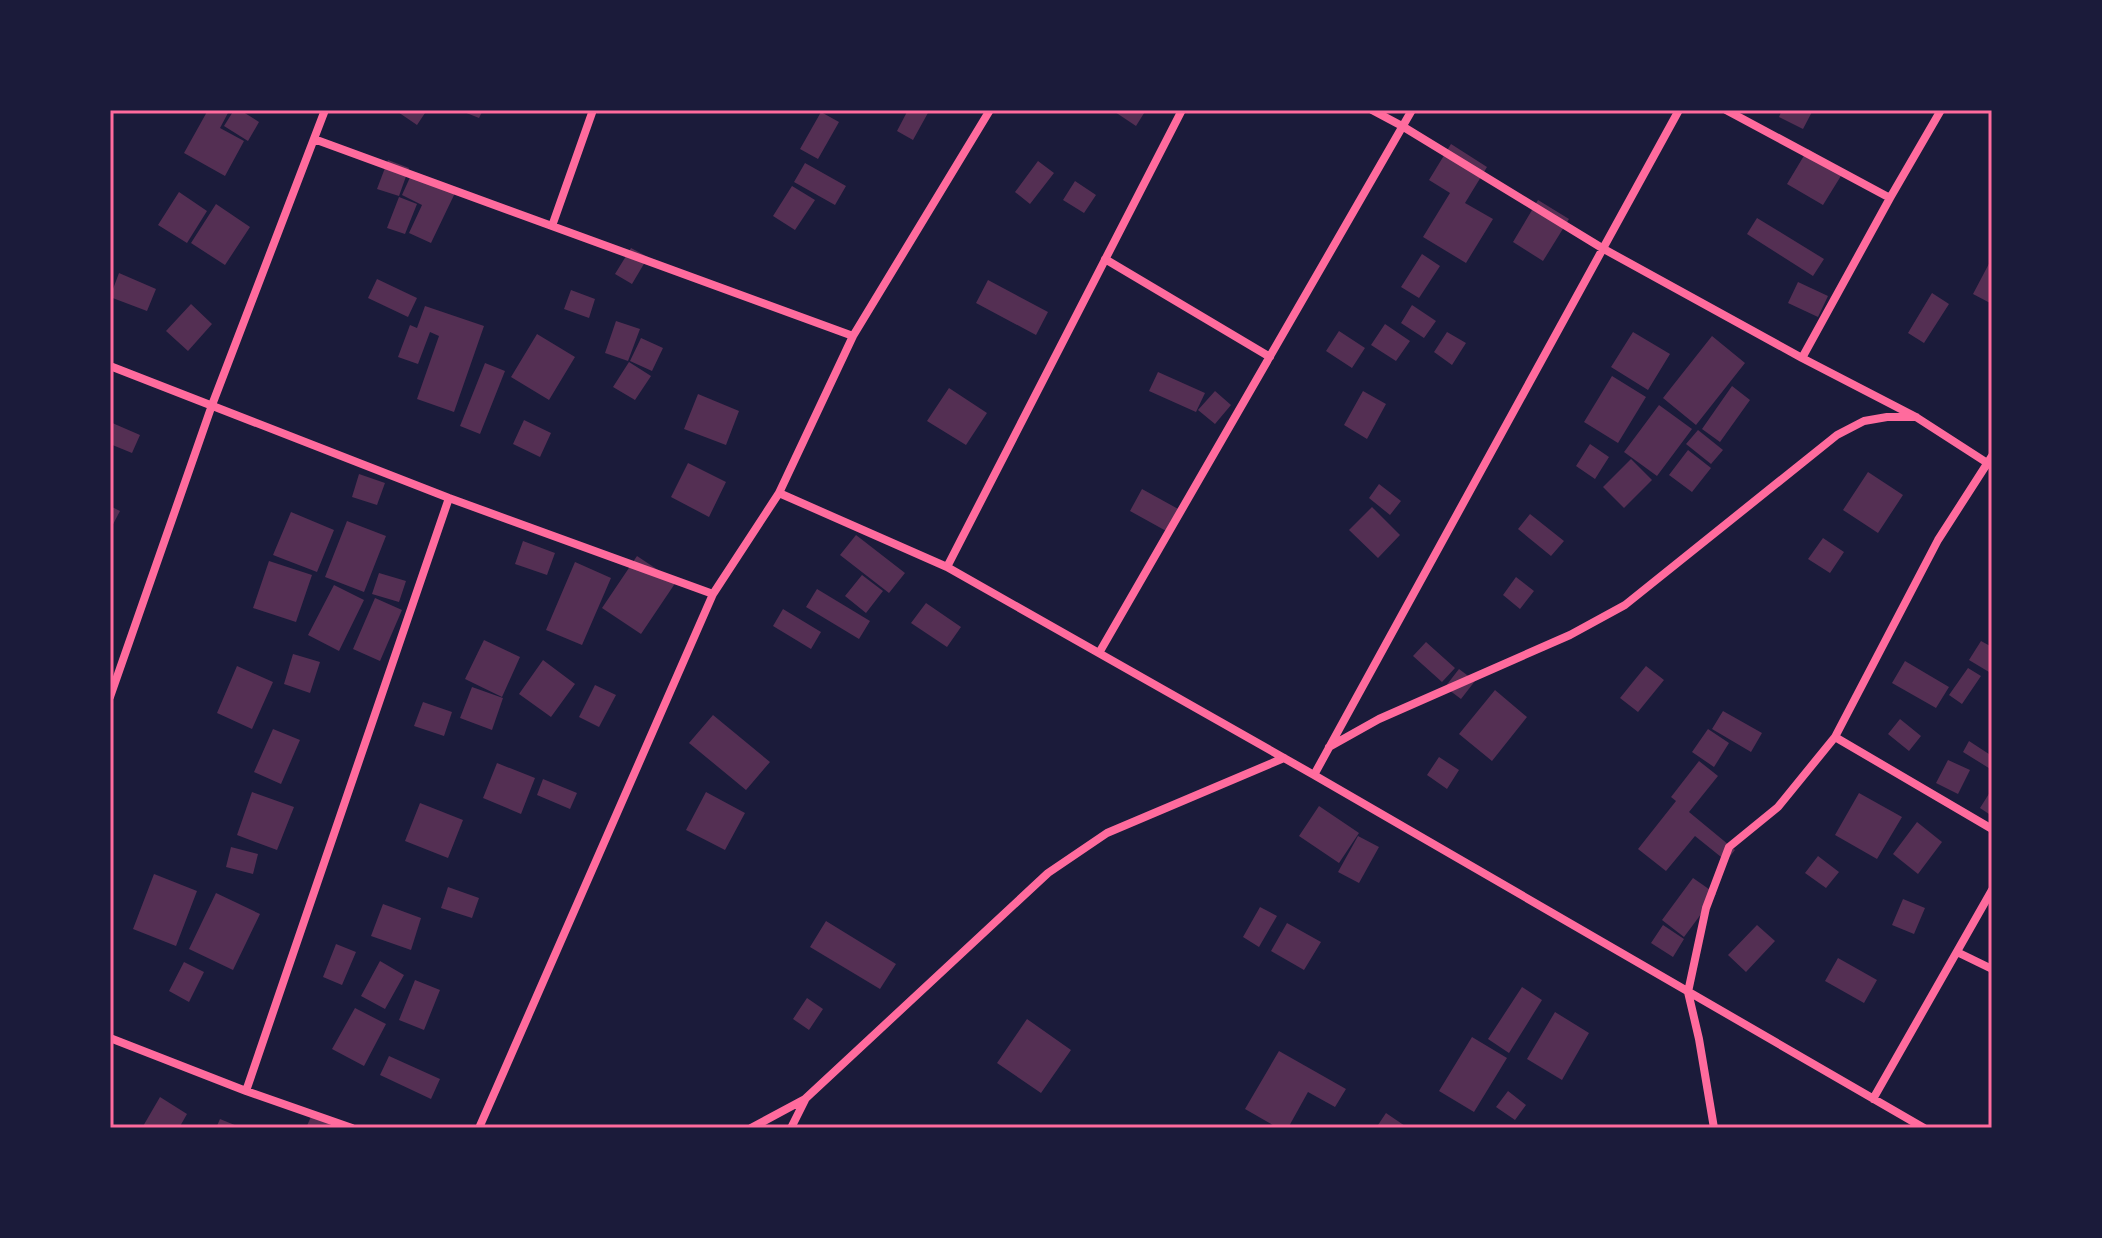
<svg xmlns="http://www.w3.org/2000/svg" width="2102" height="1238" font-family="Signika,sans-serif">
<rect width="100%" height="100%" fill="#1b1b3a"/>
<path fill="#542f53" d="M208,110L229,111L220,128L244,141L225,176L184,153Z
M234,110H240L259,122L248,141L224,126Z
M395,110H427L417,125Z
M459,110H483L479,118Z
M908,110L929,111L913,140L897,131Z
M1112,110H1146L1136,126Z
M1782,110H1813L1803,129L1779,117Z
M821,112L839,122L818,159L800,149Z
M1451,144L1487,167L1465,203L1493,219L1466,263L1423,237L1450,193L1429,180Z
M1808,149L1844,171L1823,205L1787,184Z
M388,160L409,168L399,196L377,189Z
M1038,161L1054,173L1030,204L1015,192Z
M805,163L846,186L835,205L794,182Z
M412,173L455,193L431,243L409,233L422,205L402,195Z
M1075,181L1096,195L1084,213L1063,200Z
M792,186L815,200L795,230L773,216Z
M179,192L207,211L187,243L158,225Z
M399,197L417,204L405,234L387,228Z
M1538,200L1569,219L1543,261L1513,242Z
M216,204L250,227L225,265L191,243Z
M1757,218L1824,259L1813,276L1747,234Z
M631,248L648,257L632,284L615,274Z
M1422,254L1440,266L1419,298L1401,287Z
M1992,258V304L1973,294Z
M119,273L156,289L147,311L110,297Z
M377,279L417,298L408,317L368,298Z
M988,280L1048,312L1036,335L976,303Z
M1798,282L1828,296L1818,317L1788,303Z
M571,290L595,299L589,318L564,309Z
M1932,293L1949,304L1924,343L1908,333Z
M191,304L212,324L188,351L166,331Z
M1412,305L1436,321L1424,338L1401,323Z
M425,306L484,326L454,412L417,399L439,336L430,332L418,364L398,357L410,325L417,328Z
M616,321L640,329L628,361L605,353Z
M1385,324L1410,341L1396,361L1371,345Z
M1339,331L1365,348L1352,368L1326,351Z
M1447,332L1466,343L1452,365L1434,352Z
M1633,332L1670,354L1648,390L1611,367Z
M537,334L575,357L549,400L511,377Z
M1712,336L1745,363L1696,425L1663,398Z
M641,338L663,348L652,371L630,361Z
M629,362L651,376L635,400L613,387Z
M485,363L505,371L480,434L460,426Z
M1158,372L1205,393L1196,412L1149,391Z
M1612,376L1646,397L1618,443L1584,422Z
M1732,386L1750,400L1720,442L1702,429Z
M949,388L987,413L966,445L927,421Z
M1215,391L1231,405L1215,424L1198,410Z
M1363,391L1386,404L1367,439L1344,425Z
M698,394L739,411L726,445L684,429Z
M1659,405L1692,429L1657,476L1624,452Z
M524,420L551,433L540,457L513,444Z
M110,422L140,435L132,453L110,444Z
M1698,430L1723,450L1711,464L1686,444Z
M1590,444L1609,457L1595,479L1576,466Z
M1688,450L1711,468L1692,492L1669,475Z
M1631,459L1652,480L1624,508L1603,487Z
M688,463L726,482L709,517L671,497Z
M1868,472L1903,495L1878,533L1843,510Z
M359,474L385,483L377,505L352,497Z
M1379,484L1401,501L1390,515L1369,498Z
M1142,489L1180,510L1168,532L1130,511Z
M110,506L120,511L110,530Z
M1372,507L1400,535L1378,558L1349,530Z
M291,512L334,530L317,572L273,555Z
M1530,514L1564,541L1551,556L1518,529Z
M347,521L386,536L364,592L325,577Z
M856,535L905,573L889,593L840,555Z
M1823,538L1844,552L1830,573L1808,559Z
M523,541L555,553L547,575L515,564Z
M637,556L676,582L641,634L602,608Z
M269,561L312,575L296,622L253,608Z
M575,562L611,578L582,645L546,630Z
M379,573L406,581L399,602L372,594Z
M862,575L883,591L866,613L845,596Z
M1516,577L1534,591L1520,609L1503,595Z
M334,585L364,600L339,651L308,635Z
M817,589L870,621L859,639L806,607Z
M375,598L402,610L380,661L353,649Z
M926,603L961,627L947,647L911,623Z
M783,609L821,632L811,649L773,626Z
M484,640L520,657L502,697L465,679Z
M1981,641L1992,647V667L1989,672L1969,660Z
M1426,642L1455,668L1442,682L1413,656Z
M293,654L320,662L310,693L284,684Z
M543,660L575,684L551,717L519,694Z
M1905,661L1949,687L1936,708L1892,683Z
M237,666L273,682L252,729L217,713Z
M1646,666L1664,680L1638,712L1620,698Z
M1968,668L1981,676L1962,704L1949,695Z
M1459,669L1475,681L1461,699L1445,687Z
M595,685L616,695L599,727L579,717Z
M472,687L503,698L492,730L460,718Z
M1495,690L1527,717L1492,761L1459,734Z
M423,702L452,712L444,736L414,726Z
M1723,711L1762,733L1751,752L1712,729Z
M713,715L770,762L746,790L689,743Z
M1900,719L1921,736L1909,751L1888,734Z
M273,729L300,740L281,784L254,772Z
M1708,729L1729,743L1714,767L1692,752Z
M1969,741L1992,756V770L1963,752Z
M1439,757L1459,770L1447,789L1427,775Z
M1948,760L1970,770L1958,794L1936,783Z
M1699,761L1718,776L1689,812L1735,850L1726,861L1695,836L1666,871L1638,849L1676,801L1671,797Z
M497,763L535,778L521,814L483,798Z
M543,779L577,793L570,809L537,795Z
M1992,789V816L1980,808Z
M252,792L294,807L277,850L237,835Z
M706,792L745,813L725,850L686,830Z
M1859,793L1902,817L1877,859L1835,835Z
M420,803L463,820L448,858L405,841Z
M1319,806L1359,833L1339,863L1299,836Z
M1917,822L1942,842L1918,874L1893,854Z
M1358,836L1379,847L1359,883L1338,872Z
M231,847L258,854L253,874L226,867Z
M1818,856L1839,872L1826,888L1805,873Z
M154,874L197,891L176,946L133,929Z
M1693,878L1716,894L1684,937L1662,920Z
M448,887L479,898L472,918L441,908Z
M216,893L260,914L233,970L189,949Z
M1903,899L1925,908L1914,934L1892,925Z
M383,904L421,918L411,950L371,936Z
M1260,907L1277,916L1259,947L1243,937Z
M826,921L896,964L880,989L810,947Z
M1287,923L1321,942L1304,970L1271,951Z
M1663,925L1684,939L1673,957L1651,943Z
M1757,925L1775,941L1746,972L1728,955Z
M336,944L356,952L342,985L323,977Z
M1838,958L1877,980L1864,1003L1825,981Z
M380,961L404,975L385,1009L361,996Z
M184,962L204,972L189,1002L169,991Z
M415,980L440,990L424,1030L399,1020Z
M1522,987L1542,1000L1509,1053L1488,1039Z
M807,998L823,1009L809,1030L793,1019Z
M355,1008L386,1024L364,1066L332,1049Z
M1555,1012L1589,1033L1562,1080L1527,1059Z
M1027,1019L1071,1050L1041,1093L997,1063Z
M1472,1037L1507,1058L1474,1112L1439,1091Z
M1279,1051L1346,1089L1335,1107L1308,1092L1288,1128H1278L1245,1109Z
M389,1056L440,1079L431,1099L380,1075Z
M1508,1091L1526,1105L1515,1120L1496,1107Z
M160,1097L187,1114L179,1128H142Z
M313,1112L350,1128H306Z
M1386,1113L1408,1128H1376Z
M220,1119L242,1128H216Z"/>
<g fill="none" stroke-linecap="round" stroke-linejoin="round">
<path stroke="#ff6b9d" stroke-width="8" d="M1372,110L1402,126L1602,248L1802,358L1916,417L1992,466
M1726,110L1890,198
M314,139L853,336
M552,226L593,110
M1105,259L1270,357
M1802,358L1890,198L1941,110
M110,366L449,498L713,594
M779,493L947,567L1314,775L1924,1128
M947,567L1182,110
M1099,653L1412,110
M110,697L212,405L325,110
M1835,737L1992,829
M1329,747L1379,719L1570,635L1625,605L1837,435L1864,421L1887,417H1916
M1314,775L1679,110
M1957,952L1992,969
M110,1038L246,1091L352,1128
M246,1091L449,498
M1873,1099L1992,890
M479,1128L713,594L779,493L853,336L990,110
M751,1128L805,1099L1048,873L1107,833L1284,758
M791,1128L805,1100
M1714,1128L1699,1039L1688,992L1706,908L1729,847L1778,807L1835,737L1938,540L1992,456"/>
</g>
<rect width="2102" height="1238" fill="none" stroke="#1b1b3a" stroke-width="224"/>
<rect x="112" y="112" width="1878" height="1014" fill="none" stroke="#ff6b9d" stroke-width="3"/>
</svg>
